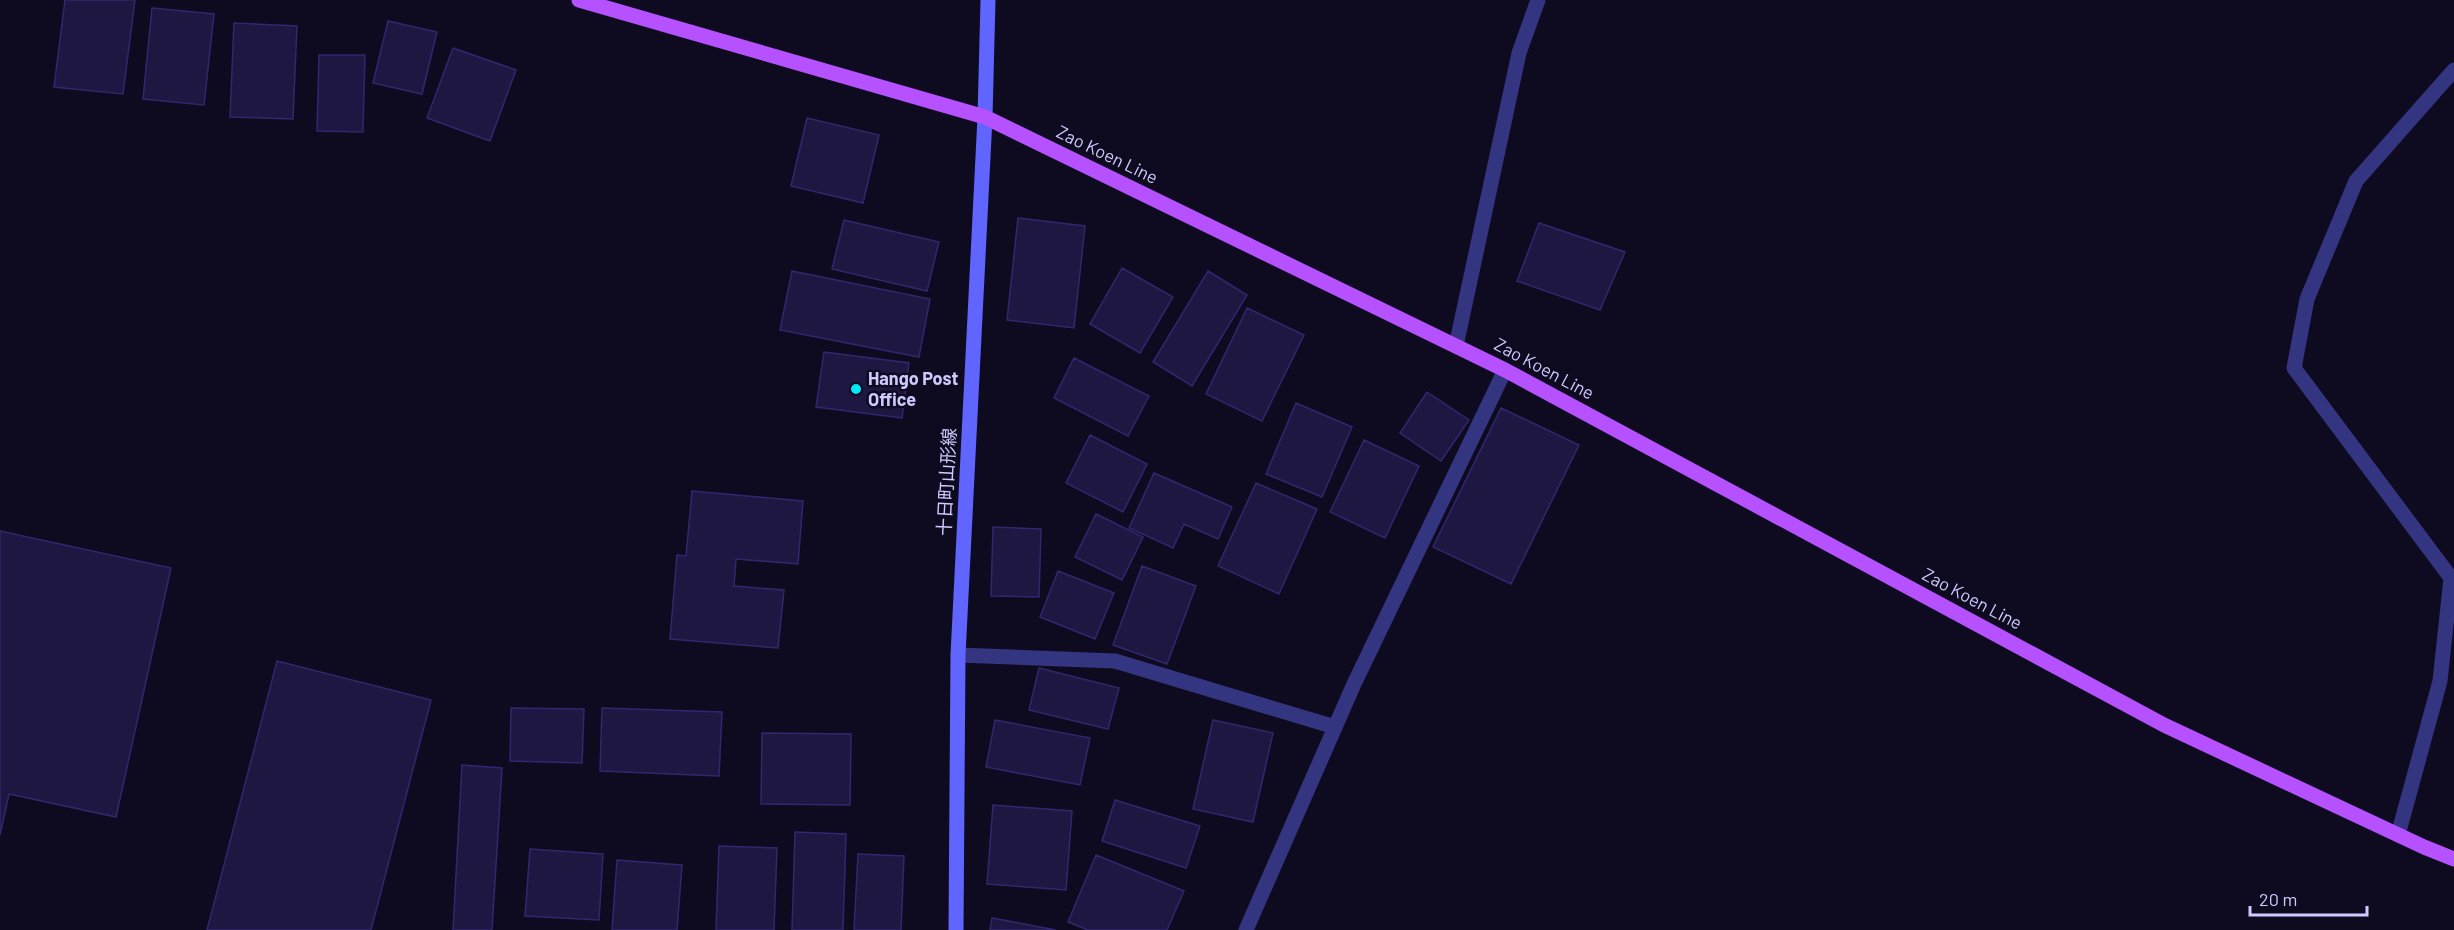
<svg xmlns="http://www.w3.org/2000/svg" width="2454" height="930" font-family="Barlow,'Noto Sans JP',sans-serif">
<rect width="100%" height="100%" fill="#0e0b20"/>
<path fill="#1d1742" stroke="#32276f" stroke-width="1.5" d="M65,0H135L123,94L54,87Z
M152,8L214,14L204,105L143,99Z
M388,21L437,32L422,94L373,83Z
M234,23L297,26L293,119L230,117Z
M453,48L516,70L490,141L427,118Z
M319,55H365L363,132L317,131Z
M807,118L879,135L863,203L791,186Z
M1018,218L1085,226L1074,328L1007,320Z
M844,220L939,242L927,291L832,269Z
M1539,223L1625,252L1600,310L1517,281Z
M1122,268L1173,297L1140,353L1090,324Z
M792,271L930,299L919,357L780,330Z
M1208,271L1247,295L1192,386L1153,362Z
M1247,308L1304,335L1262,421L1206,394Z
M824,352L909,363L902,418L816,407Z
M1074,358L1149,396L1128,436L1054,398Z
M1427,392L1469,420L1441,461L1400,433Z
M1296,403L1352,427L1322,497L1266,474Z
M1501,408L1579,445L1511,584L1433,547Z
M1090,435L1147,464L1123,512L1066,483Z
M1364,440L1419,466L1385,538L1330,512Z
M1154,473L1232,507L1218,539L1184,524L1173,548L1129,528Z
M1256,483L1317,509L1279,594L1218,566Z
M692,491L803,501L798,564L736,559L734,586L784,590L778,648L670,639L677,555L686,556Z
M1096,514L1143,537L1122,580L1075,557Z
M993,527L1041,529L1039,597L991,596Z
M0,531L171,568L116,817L9,794L0,835Z
M1142,566L1196,586L1167,664L1113,645Z
M1058,571L1114,593L1095,639L1040,617Z
M277,661L431,700L371,930H207Z
M1039,668L1119,688L1108,729L1029,710Z
M511,708L584,709L582,763L510,761Z
M602,708L722,712L719,776L600,771Z
M995,720L1090,738L1080,785L986,767Z
M1213,720L1273,733L1253,822L1193,809Z
M762,733L851,734L850,805L761,804Z
M462,765L502,768L492,930H453Z
M1115,800L1200,826L1186,868L1102,841Z
M993,805L1072,811L1066,890L987,884Z
M795,832L846,834L843,930H792Z
M719,846L777,848L774,930H716Z
M530,849L603,854L599,920L525,916Z
M858,854L904,856L901,930H854Z
M1096,855L1184,891L1167,930H1088L1068,922Z
M617,860L682,865L677,930H612Z
M992,918L1056,930H990Z"/>
<g fill="none" stroke-linecap="round" stroke-linejoin="round">
<path stroke="#343581" stroke-width="15" d="M1456,346L1519,53L1538,0
M958,655L1115,661L1335,727
M2398,835L2440,681L2451,578L2294,368L2307,299L2356,181L2454,70
M1246,930L1354,684L1505,370"/>
<path stroke="#6165ff" stroke-width="15" d="M956,930L958,655L985,117L988,0"/>
<path stroke="#b651ff" stroke-width="15" d="M579,0L985,117L1505,370L2164,725L2424,847L2454,859"/>
</g>
<circle fill="#00e8f5" stroke="#0e0b20" stroke-width="2" cx="856" cy="389" r="6"/>
<g text-anchor="middle" stroke-width="5" stroke-linejoin="round" paint-order="stroke">
<g font-size="18" fill="#cecaff" stroke="#0e0b20">
<text transform="translate(1107 155) rotate(26)" y="6">Zao Koen Line</text>
<text transform="translate(1544 369) rotate(28)" y="6">Zao Koen Line</text>
<text transform="translate(947 482) rotate(-87)" y="6">十日町山形線</text>
<text transform="translate(1972 599) rotate(28)" y="6">Zao Koen Line</text>
</g>
<g font-size="18" font-weight="bold" fill="#cecaff" stroke="#0e0b20" text-anchor="start">
<text x="868" y="385">Hango Post<tspan x="868" dy="21">Office</tspan></text>
</g>
</g>
<path d="M2250 906v9h117v-9" fill="none" stroke="#cecaff" stroke-width="3"/>
<text x="2259" y="906" font-size="18" fill="#cecaff" stroke="#0e0b20" stroke-width="4.5" paint-order="stroke">20 m</text>
</svg>
